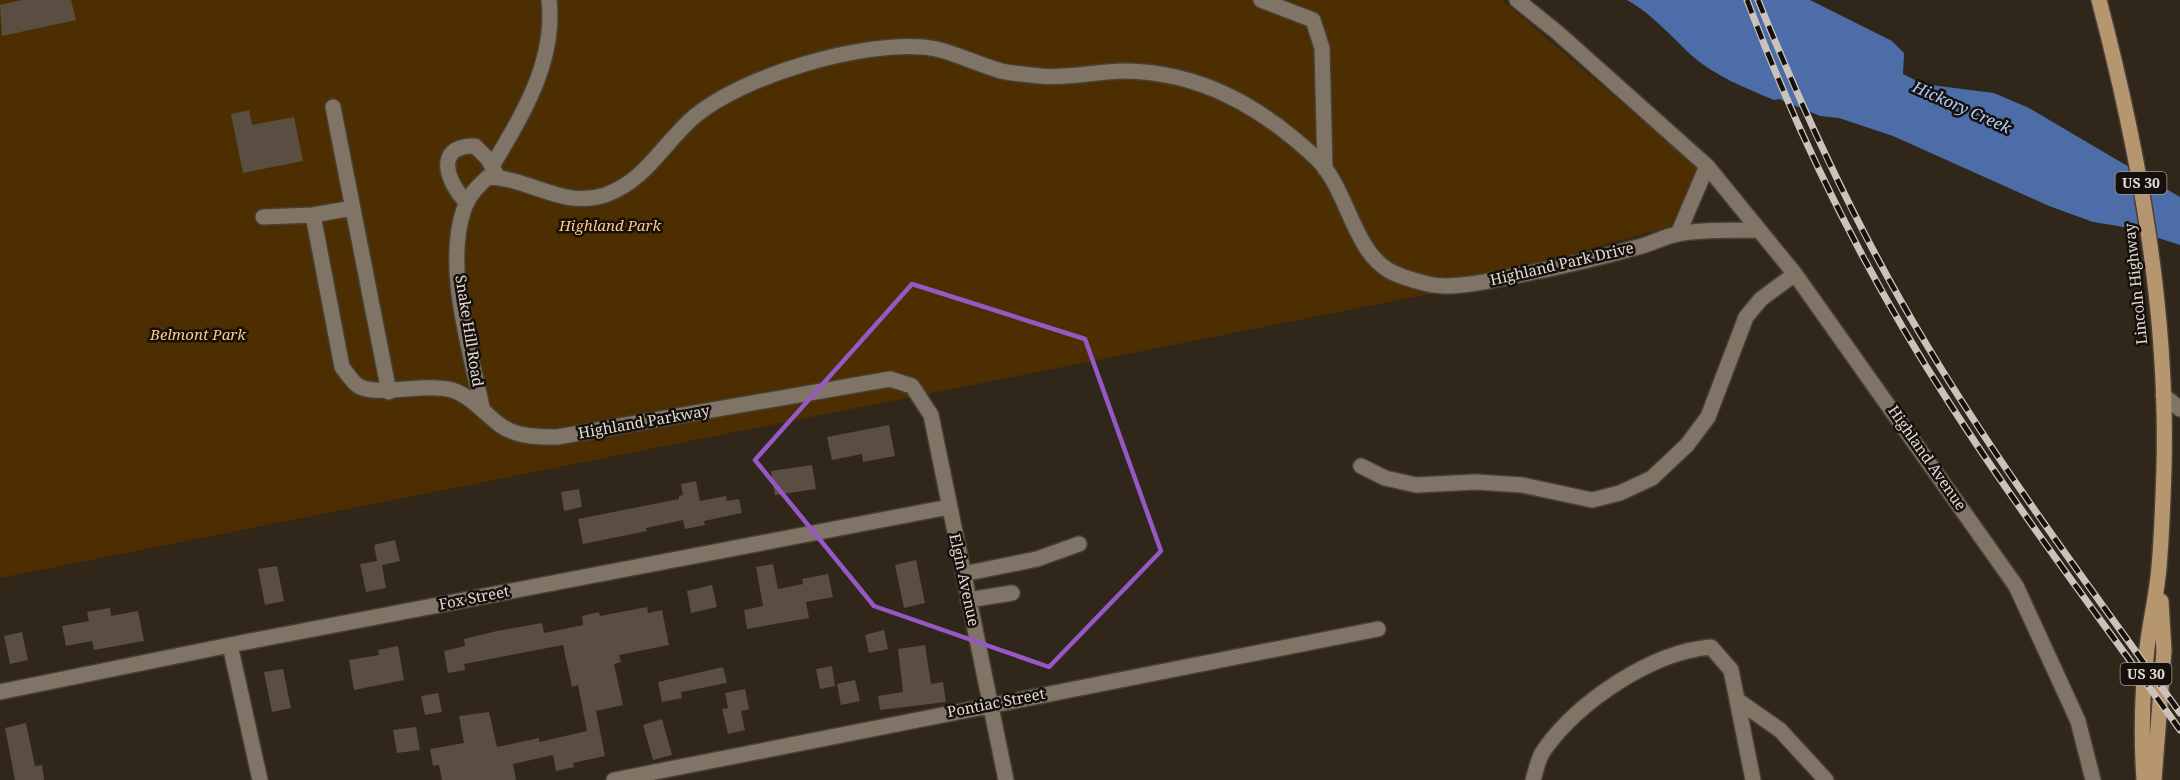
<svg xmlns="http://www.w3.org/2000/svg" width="2180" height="780" font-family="'Noto Serif',serif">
<rect width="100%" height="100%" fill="#30261a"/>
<path fill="#4d2e00" d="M0,0H1502L1699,169L1671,226L1435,293L0,578Z"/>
<path fill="#4c6da7" d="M1627,0H1810L1892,41L1904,53L1903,74L1923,84L1994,93L2029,108L2180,197V245L2124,227L2093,222L2049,206L1893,136L1839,118L1820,116L1779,99L1774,100C1745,88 1715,76 1691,55C1670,35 1653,15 1627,0Z"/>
<path fill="#594e41" d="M22,0H71L76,20L2,36L0,5Z
M249,110L252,125L294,117L303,161L243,173L231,114Z
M889,425L895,456L863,462L862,454L832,460L827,437Z
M812,465L816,489L775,495L771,471Z
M696,481L700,501L726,496L727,501L739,499L742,513L704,521L705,525L685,529L683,520L646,528L647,531L583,544L578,519L679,499V496L683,495L681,484Z
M579,489L582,507L564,511L561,492Z
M395,540L400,561L382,565L386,588L366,592L360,564L377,561L374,545Z
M916,560L925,603L904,608L895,565Z
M773,564L778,589L803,584L802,579L828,574L833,597L806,602L809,618L747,629L744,610L763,606L756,567Z
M277,566L284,601L265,605L258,569Z
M712,585L717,607L691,613L687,591Z
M647,607L648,613L662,610L669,645L619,655L621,662L614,664L623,705L596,711L605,756L573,763L574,767L556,771L553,755L513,764L516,780H442L439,765L433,766L430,749L464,743L459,716L489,712L497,747L539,738V742L587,731L578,685L572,687L563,645L464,664L465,670L448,673L444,651L465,646L464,639L497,631L542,623L544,633L583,625L582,616L599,612L600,616Z
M110,608L111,616L138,611L144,641L94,650L92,641L66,646L62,626L89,621L87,612Z
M884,630L888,649L869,653L865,635Z
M22,632L28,660L10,664L4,636Z
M925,645L931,684L943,682L946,702L880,710L878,696L903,692L898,649Z
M398,646L404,680L354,690L349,660L379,655L378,650Z
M832,666L835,686L820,689L816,669Z
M723,667L727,683L681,692L682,698L662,702L658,682Z
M283,669L291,708L272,712L264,672Z
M855,680L860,701L841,705L837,684Z
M745,689L749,709L741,711L745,730L728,734L722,709L728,708L725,693Z
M438,693L442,712L425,715L421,696Z
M662,719L672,755L653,760L643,725Z
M26,723L35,766L42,765L44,780H15L5,728Z
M416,727L420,750L397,753L393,730Z"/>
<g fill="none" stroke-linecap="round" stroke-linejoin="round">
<defs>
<path id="minor" d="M1261,0L1313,20L1322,48L1325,169
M1517,0L1558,33L1707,166L1795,274L2016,586L2078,721L2093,780
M333,107L389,392
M492,166C522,116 556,61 549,0
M467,203C447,183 433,145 475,146L488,159L496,174
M353,208L313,215L342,367C347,373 351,380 357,385C374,398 426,382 452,390C471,396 484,413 500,425C516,437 538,437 557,437L890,379L912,386L931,415L1006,780
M263,217L313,215
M1678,234L1707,166
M2163,395L2180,409
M482,407C470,349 444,267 464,209C468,196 478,186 488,177C530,178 563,209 605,195C647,180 663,143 695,116C745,75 859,42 923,47C948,49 973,63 998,70C1011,74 1026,74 1040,76C1068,79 1098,71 1125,71C1201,72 1261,107 1315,157C1347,186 1352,248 1388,270C1398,276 1416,281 1428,284C1449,289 1478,283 1499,279C1546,270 1592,260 1638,247C1651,244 1665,236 1678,234C1703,229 1731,231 1756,230
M1361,466L1385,478L1416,485L1476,482L1522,485L1592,500L1620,493L1652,478L1687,445L1708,417L1746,317L1761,299L1795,274
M963,574L1037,559L1079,544
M968,600L1012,593
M230,645L260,780
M0,692L230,645L949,507
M1737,700L1780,730L1826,780
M614,780L1378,629
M1533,780C1536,771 1538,758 1544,750C1578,702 1651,652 1711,647L1731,670L1753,780"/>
<path id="major" d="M2099,0C2139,152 2168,309 2164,467C2163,500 2162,534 2159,567C2157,594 2150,621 2147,648C2142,692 2141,736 2144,780
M2154,780L2164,651L2161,601"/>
</defs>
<use href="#minor" stroke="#484037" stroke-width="18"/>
<use href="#major" stroke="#484037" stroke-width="18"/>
<use href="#minor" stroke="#7f7466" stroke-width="15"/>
<use href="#major" stroke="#b6966f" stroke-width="15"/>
<defs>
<path id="rail" d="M1747,0C1800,141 1868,278 1950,404C2022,516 2103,622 2180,730
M1758,0C1806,118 1859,233 1925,342C2002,471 2093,591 2180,713"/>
</defs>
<use href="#rail" stroke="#cbc3bb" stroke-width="7"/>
<use href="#rail" stroke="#15100b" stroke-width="4.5" stroke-dasharray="14" stroke-linecap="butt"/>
</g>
<path fill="none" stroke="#9558c4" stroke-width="4.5" stroke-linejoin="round" d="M912,284L1085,339L1161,551L1049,667L874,606L755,460Z"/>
<g text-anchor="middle" stroke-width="5" stroke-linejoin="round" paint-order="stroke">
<g fill="#15100b" stroke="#a49e98" stroke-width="1.5">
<rect x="2115.5" y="172" width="51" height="22" rx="4.5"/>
<rect x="2120.5" y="663" width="51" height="22" rx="4.5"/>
</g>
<g font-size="14" font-weight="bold" fill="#e2dbd4">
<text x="2141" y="188">US 30</text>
<text x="2146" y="679">US 30</text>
</g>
<g font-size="15" font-style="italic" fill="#ffc986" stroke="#15100b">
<text x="610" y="231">Highland Park</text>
<text x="198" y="340">Belmont Park</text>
</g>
<g font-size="15" fill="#e2dbd4" stroke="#15100b">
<text transform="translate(1562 264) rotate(-13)" y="5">Highland Park Drive</text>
<text transform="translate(2136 284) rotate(-96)" y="5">Lincoln Highway</text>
<text transform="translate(469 331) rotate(81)" y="5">Snake Hill Road</text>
<text transform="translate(644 422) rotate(-10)" y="5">Highland Parkway</text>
<text transform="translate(1927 458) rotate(55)" y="5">Highland Avenue</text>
<text transform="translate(964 580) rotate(78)" y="5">Elgin Avenue</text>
<text transform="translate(474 598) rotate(-11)" y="5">Fox Street</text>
<text transform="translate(996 703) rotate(-11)" y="5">Pontiac Street</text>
</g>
<g font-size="16" font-style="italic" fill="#afccff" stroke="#15100b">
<text transform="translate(1962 107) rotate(24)" y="6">Hickory Creek</text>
</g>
</g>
</svg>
